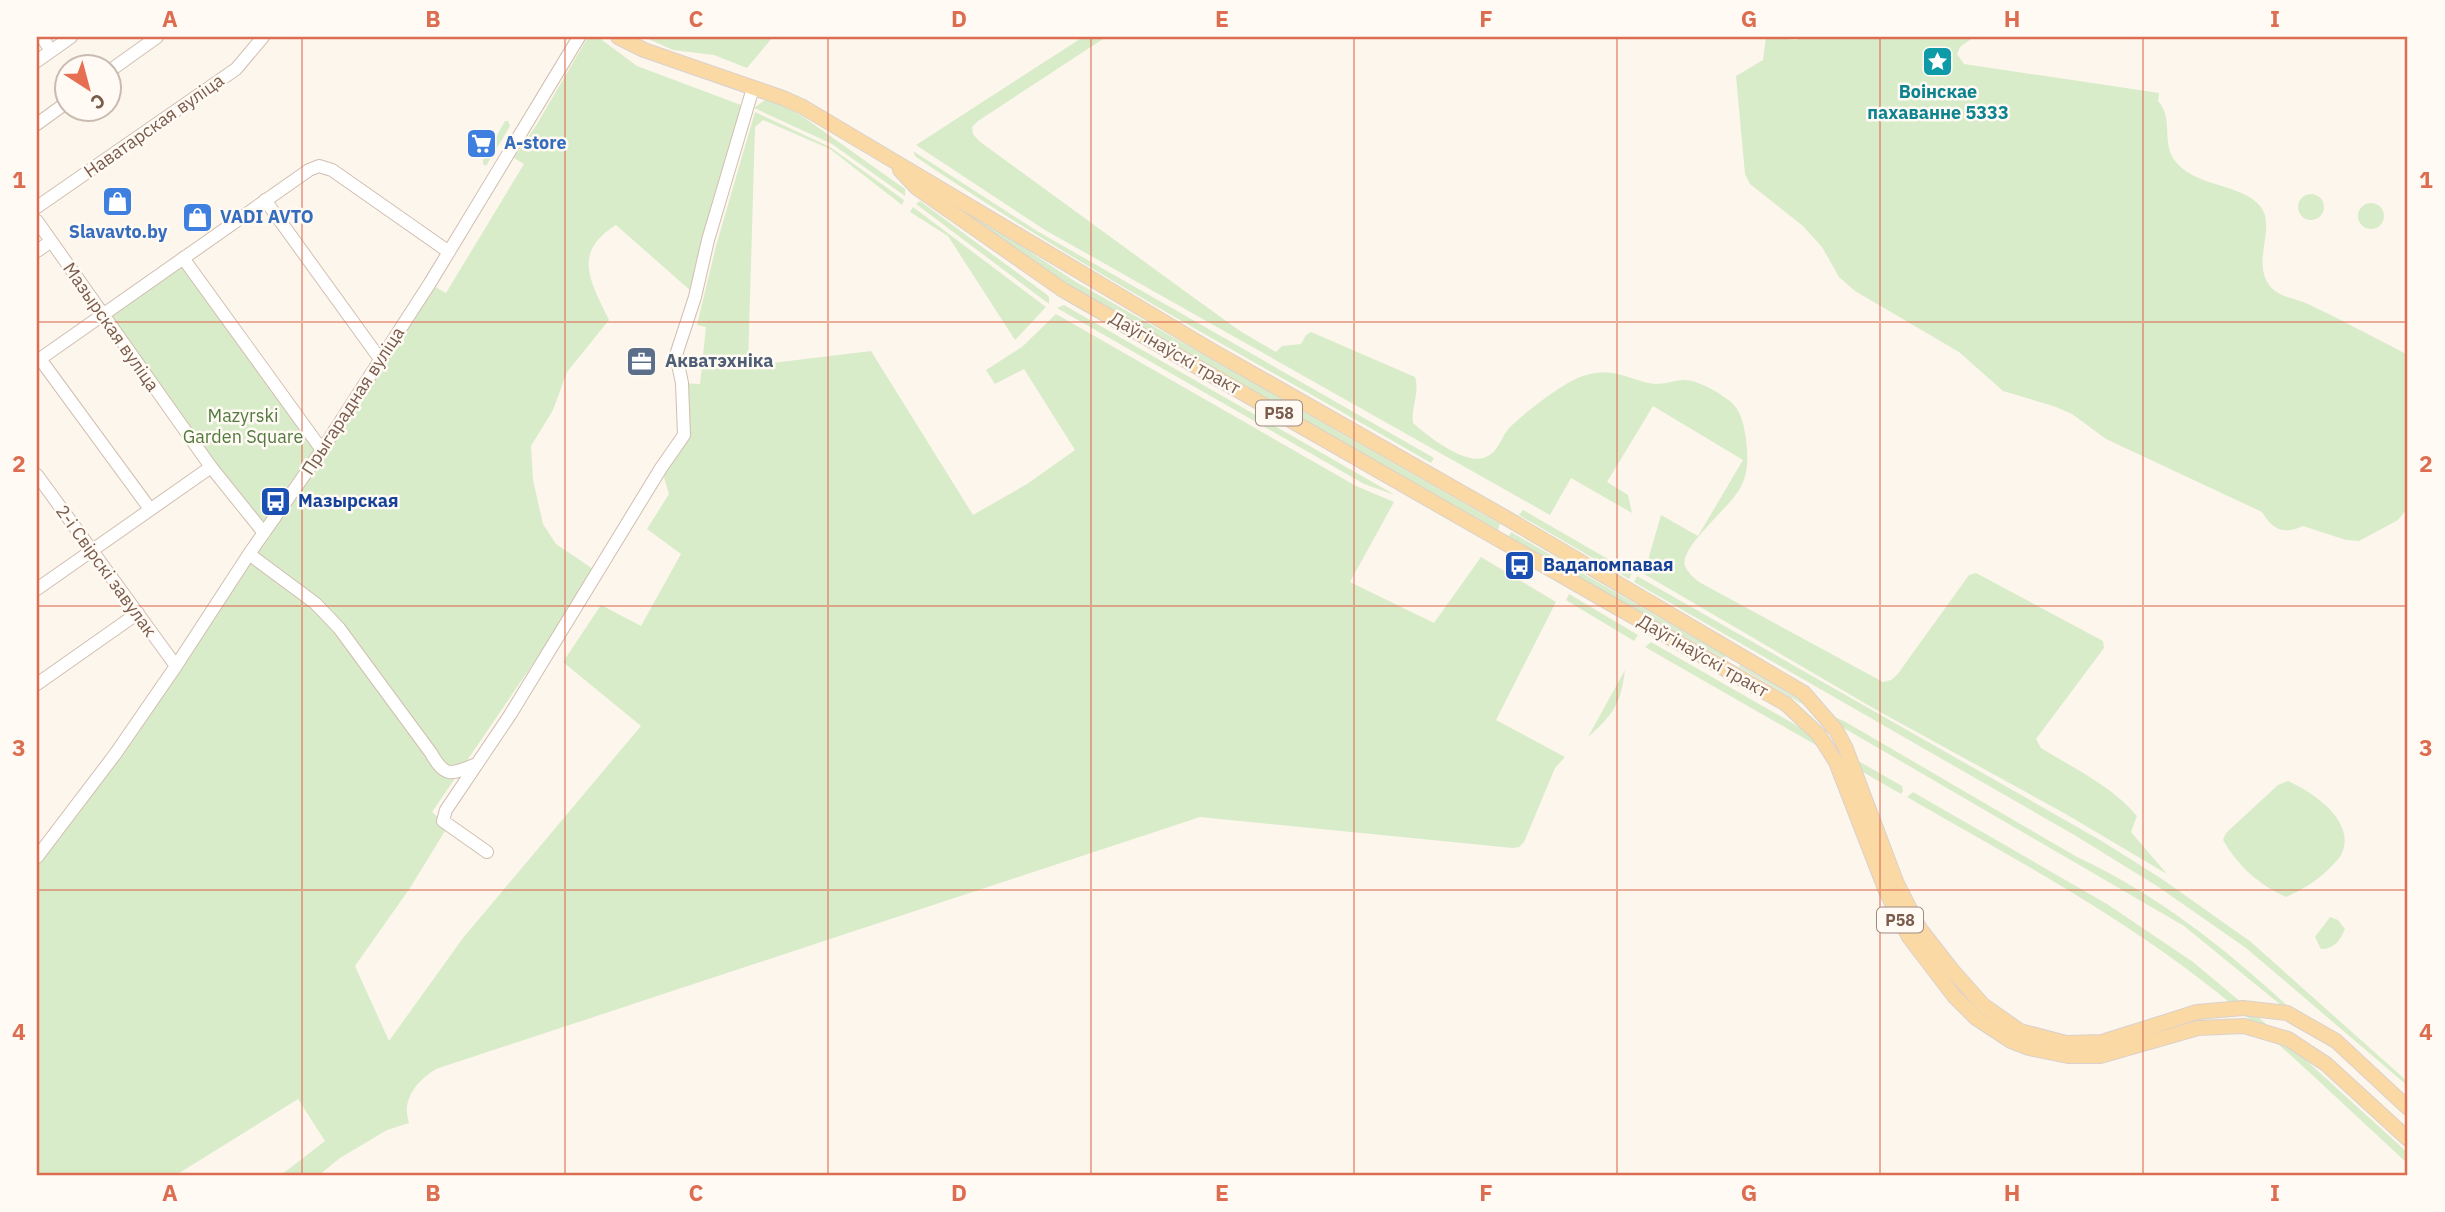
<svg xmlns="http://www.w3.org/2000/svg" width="2445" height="1212" font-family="'IBM Plex Sans',sans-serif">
<rect width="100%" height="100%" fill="#fdf6ec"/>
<path fill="#d8ecc9" d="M588,37H598L637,66L741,105L692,292L616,225C571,253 591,282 609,320L567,372L553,410L531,446L533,480L543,524L556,544L596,571L432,812L448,826L410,888L355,966L389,1041L463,938L641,726L563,662L601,605L641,626L681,554L647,529L669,494L661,468L684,435L682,383L700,384L706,327L697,325L716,246L755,112L830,147L904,200L902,205L830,149L763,120L755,127L748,366L871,351L973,515L1027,484L1075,450L1024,369L995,384L986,370L1022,347L1056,314L1356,486L1394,502L1350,582L1434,623L1481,557L1556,602L1496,720L1565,757L1555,768L1524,842L1519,847L1513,848L1200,817L436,1069C417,1081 401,1099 409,1123L387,1130L340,1158L319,1175H281L325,1141L298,1099L176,1175H37V859L264,533L103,315L183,258L322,451L430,284L446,293L524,164L514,158L537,124Z
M644,37H773L747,68L714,55L673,50Z
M1083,37H1106L978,121L972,127L973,134L979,141L1186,292L1240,331L1276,352L1282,346L1301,344L1306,335L1311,332L1415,377C1420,392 1411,407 1413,423C1429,437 1471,471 1491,454C1500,447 1502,436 1509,428C1524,413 1564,382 1583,376C1615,365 1628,381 1656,384C1664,384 1673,381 1682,380C1697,379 1718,392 1730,401C1741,410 1744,425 1746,439C1748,457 1749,474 1739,490C1728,509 1679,548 1685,566C1688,573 1694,578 1699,582L1883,682L1891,680L1897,675L1969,575L1976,573L2103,641L2104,648L2036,739L2041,748C2073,768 2112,786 2137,816L2131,832L2167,874L2064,813L1873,708L1644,574L1661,515L1698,536L1743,460L1653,406L1607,482L1628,495L1632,513L1571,478L1550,515L1045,230L916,145Z
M1766,37L1796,40L1802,37H1974L1960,47L1957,54L1964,64L2159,93L2158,101C2174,118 2161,142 2175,161C2193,185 2232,183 2255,201C2282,222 2249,259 2270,286C2280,298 2295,298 2308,304C2342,320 2375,338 2408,355V508L2398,520L2359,541L2346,540L2303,526C2283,535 2273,530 2262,512L2106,439L2072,414L2056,407L2003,391L1959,352L1855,291L1839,277L1822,247L1803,226L1750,184L1745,174L1736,76L1763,60Z
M765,100L781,105L802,116L905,189V196L832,144L754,108Z
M505,121H508L510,126L486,166L483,164V160Z
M913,151L1037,231L1434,458L1431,463C1258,363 1081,269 916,157Z
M925,183L1076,282L1500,524L1498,530L1079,291L1033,261Z
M2298 207a13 13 0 1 1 26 0a13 13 0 1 1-26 0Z
M920,201L1046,294L1049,297V304L916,204Z
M2358 216a13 13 0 1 1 26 0a13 13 0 1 1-26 0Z
M913,207L1046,307L1015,340L948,236L910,212Z
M1064,305L1395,495L1364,484L1057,308Z
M1523,510L1632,573L1629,579L1519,515Z
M1511,532L1724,655L1728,661C1656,619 1581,580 1508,538Z
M1637,576L2100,840L2162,879L2251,942L2408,1082V1086L2246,948L2157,886L2076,836L1634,582Z
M1569,594L1638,635L1634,641L1566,600Z
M1651,642L1902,786L1903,791L1901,794L1645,647Z
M1740,665L1813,708L1844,721L2077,857C2157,894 2226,949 2291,1009L2287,1010L2184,926L1739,667Z
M1625,670C1621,704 1613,715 1588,737Z
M2288,781C2313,792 2356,821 2342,853C2339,860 2332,865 2328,870C2315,882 2302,890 2286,897C2258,884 2239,867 2223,840L2226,833L2278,785Z
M1913,792L2107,904L2193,962L2254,1013L2408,1153V1164C2337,1099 2265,1027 2188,970C2100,904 2002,852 1907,797Z
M2330,917L2338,920L2345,929C2340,941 2334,949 2321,949L2315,937Z"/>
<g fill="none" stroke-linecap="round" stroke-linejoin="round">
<defs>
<path id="minor" d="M42,37L51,51
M37,61L71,37
M108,72L157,37
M37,124L66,103
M265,200L380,359
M37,207L236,69L263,37
M37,221L211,467L264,533
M37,251L50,242
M183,258L322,450
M40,359L150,509
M37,361L309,170L319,166L332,170L449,252
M37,475L176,666
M249,554L315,603L339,628L431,753C445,778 451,775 476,764
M37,589L211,467
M37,684L138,613
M487,852L443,821L446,810L510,715L661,468L684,435L682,383L676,355L695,297L708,240L753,88
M37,857L116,753L176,666L249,554L322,450L430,283L579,37"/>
<path id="major" d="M618,37L644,50L783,98L803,107L1211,350L1508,519L1804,693L1836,730L1846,749L1897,884L1920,929L1952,970L1983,1005L2020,1031L2066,1043L2102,1042L2197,1012L2243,1008L2287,1013L2336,1041L2408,1108
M900,170L917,188L1063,290L1786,704L1819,735L1836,762L1886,891L1909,937L1954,996L1976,1018L2011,1041L2029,1048L2068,1056H2100L2198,1028L2244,1026L2288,1039L2326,1064L2408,1139"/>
</defs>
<use href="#minor" stroke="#d1beb0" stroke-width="14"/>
<use href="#major" stroke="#dad1cd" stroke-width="16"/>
<use href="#minor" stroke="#fff" stroke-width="12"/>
<use href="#major" stroke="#fbd9a5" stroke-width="14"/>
</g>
<path fill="none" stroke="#dc6d51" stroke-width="2" stroke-opacity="0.55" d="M302,37V1175M565,37V1175M828,37V1175M1091,37V1175M1354,37V1175M1617,37V1175M1880,37V1175M2143,37V1175M37,322H2408M37,606H2408M37,890H2408"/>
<defs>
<symbol id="sight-square" viewBox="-11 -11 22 22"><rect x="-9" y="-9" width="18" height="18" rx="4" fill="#0f9aa8" stroke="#fffaf3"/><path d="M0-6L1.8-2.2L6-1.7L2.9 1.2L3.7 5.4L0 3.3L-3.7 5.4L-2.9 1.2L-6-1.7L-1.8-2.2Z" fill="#fff"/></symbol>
<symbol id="supermarket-square" viewBox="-11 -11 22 22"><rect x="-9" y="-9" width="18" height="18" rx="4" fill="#3f7fe0" stroke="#fffaf3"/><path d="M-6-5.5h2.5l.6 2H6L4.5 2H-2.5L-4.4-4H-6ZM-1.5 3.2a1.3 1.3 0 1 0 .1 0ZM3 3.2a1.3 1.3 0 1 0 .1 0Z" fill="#fff"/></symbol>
<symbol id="shop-square" viewBox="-11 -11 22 22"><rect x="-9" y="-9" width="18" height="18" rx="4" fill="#3f7fe0" stroke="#fffaf3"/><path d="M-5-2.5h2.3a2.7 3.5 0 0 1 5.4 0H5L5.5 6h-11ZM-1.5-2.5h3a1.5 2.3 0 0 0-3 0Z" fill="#fff"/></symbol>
<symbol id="office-square" viewBox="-11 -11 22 22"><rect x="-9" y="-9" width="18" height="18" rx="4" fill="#5c6f8a" stroke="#fffaf3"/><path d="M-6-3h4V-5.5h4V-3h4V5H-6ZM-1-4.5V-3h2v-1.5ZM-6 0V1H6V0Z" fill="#fff"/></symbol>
<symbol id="bus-square" viewBox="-11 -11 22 22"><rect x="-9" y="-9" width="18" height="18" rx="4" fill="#1a4fb4" stroke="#fffaf3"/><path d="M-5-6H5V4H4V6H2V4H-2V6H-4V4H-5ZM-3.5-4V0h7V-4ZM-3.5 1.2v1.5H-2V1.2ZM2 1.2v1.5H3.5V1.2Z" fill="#fff"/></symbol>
</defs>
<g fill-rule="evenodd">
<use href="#sight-square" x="1920" y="44" width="35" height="35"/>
<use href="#supermarket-square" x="464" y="126" width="35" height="35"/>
<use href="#shop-square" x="100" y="184" width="35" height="35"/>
<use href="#shop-square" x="180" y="200" width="35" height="35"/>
<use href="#office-square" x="624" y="344" width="35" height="35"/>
<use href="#bus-square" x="258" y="484" width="35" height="35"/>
<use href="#bus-square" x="1502" y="548" width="35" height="35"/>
</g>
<g text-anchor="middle" stroke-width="5" stroke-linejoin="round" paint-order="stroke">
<g fill="#fffaf3" stroke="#a28b7f" stroke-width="2">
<rect x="1256" y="400.5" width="46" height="25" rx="5"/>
<rect x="1877" y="907.5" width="46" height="25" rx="5"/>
</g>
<g font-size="16" font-weight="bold" fill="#7a5c4d">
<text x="1279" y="419">Р58</text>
<text x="1900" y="926">Р58</text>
</g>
<g font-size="18" font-weight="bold" fill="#0d838f" stroke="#fffaf3">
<text x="1938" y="98">Воінскае<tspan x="1938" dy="21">пахаванне 5333</tspan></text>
</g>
<g font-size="18" fill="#7a5c4d" stroke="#fffaf3">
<text transform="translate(154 126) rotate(-35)" y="6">Наватарская вуліца</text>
<text transform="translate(111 327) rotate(55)" y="6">Мазырская вуліца</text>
<text transform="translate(1175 353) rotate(30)" y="6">Даўгінаўскі тракт</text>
<text transform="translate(353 401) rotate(-57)" y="6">Прыгарадная вуліца</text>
<text transform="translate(106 571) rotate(54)" y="6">2-і Свірскі завулак</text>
<text transform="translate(1703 656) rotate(30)" y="6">Даўгінаўскі тракт</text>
</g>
<g font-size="18" font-weight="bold" fill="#366cbe" stroke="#fffaf3" text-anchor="start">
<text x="504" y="149">А-store</text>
<text x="220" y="223">VADI AVTO</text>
<text x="118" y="238" text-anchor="middle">Slavavto.by</text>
</g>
<g font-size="18" font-weight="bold" fill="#4e5e75" stroke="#fffaf3" text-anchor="start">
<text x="665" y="367">Акватэхніка</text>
</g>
<g font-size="18" fill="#537a41" stroke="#fffaf3">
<text x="243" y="422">Mazyrski<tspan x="243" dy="21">Garden Square</tspan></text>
</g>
<g font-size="18" font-weight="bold" fill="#164399" stroke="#fffaf3" text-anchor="start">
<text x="298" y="507">Мазырская</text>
<text x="1543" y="571">Вадапомпавая</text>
</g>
</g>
<rect width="2445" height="1212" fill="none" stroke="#fffaf3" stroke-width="77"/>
<g transform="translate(88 88) rotate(144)"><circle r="33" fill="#fffaf3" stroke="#cabbb1" stroke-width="2"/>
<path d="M0-5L12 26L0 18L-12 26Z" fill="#e76f51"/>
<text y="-10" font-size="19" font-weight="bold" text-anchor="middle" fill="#7a5c4d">С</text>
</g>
<rect x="38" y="38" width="2368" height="1136" fill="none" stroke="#dc6d51" stroke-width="2.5"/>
<g font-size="23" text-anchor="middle" font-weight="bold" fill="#dc6d51">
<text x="170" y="27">A</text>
<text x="433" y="27">B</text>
<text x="696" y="27">C</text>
<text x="959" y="27">D</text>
<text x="1222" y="27">E</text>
<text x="1486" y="27">F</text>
<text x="1749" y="27">G</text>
<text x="2012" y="27">H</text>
<text x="2275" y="27">I</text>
<text x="19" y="188">1</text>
<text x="2426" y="188">1</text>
<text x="19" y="472">2</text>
<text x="2426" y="472">2</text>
<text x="19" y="756">3</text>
<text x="2426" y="756">3</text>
<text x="19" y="1040">4</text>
<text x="2426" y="1040">4</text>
<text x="170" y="1201">A</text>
<text x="433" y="1201">B</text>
<text x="696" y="1201">C</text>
<text x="959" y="1201">D</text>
<text x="1222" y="1201">E</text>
<text x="1486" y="1201">F</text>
<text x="1749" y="1201">G</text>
<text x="2012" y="1201">H</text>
<text x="2275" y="1201">I</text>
</g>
</svg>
